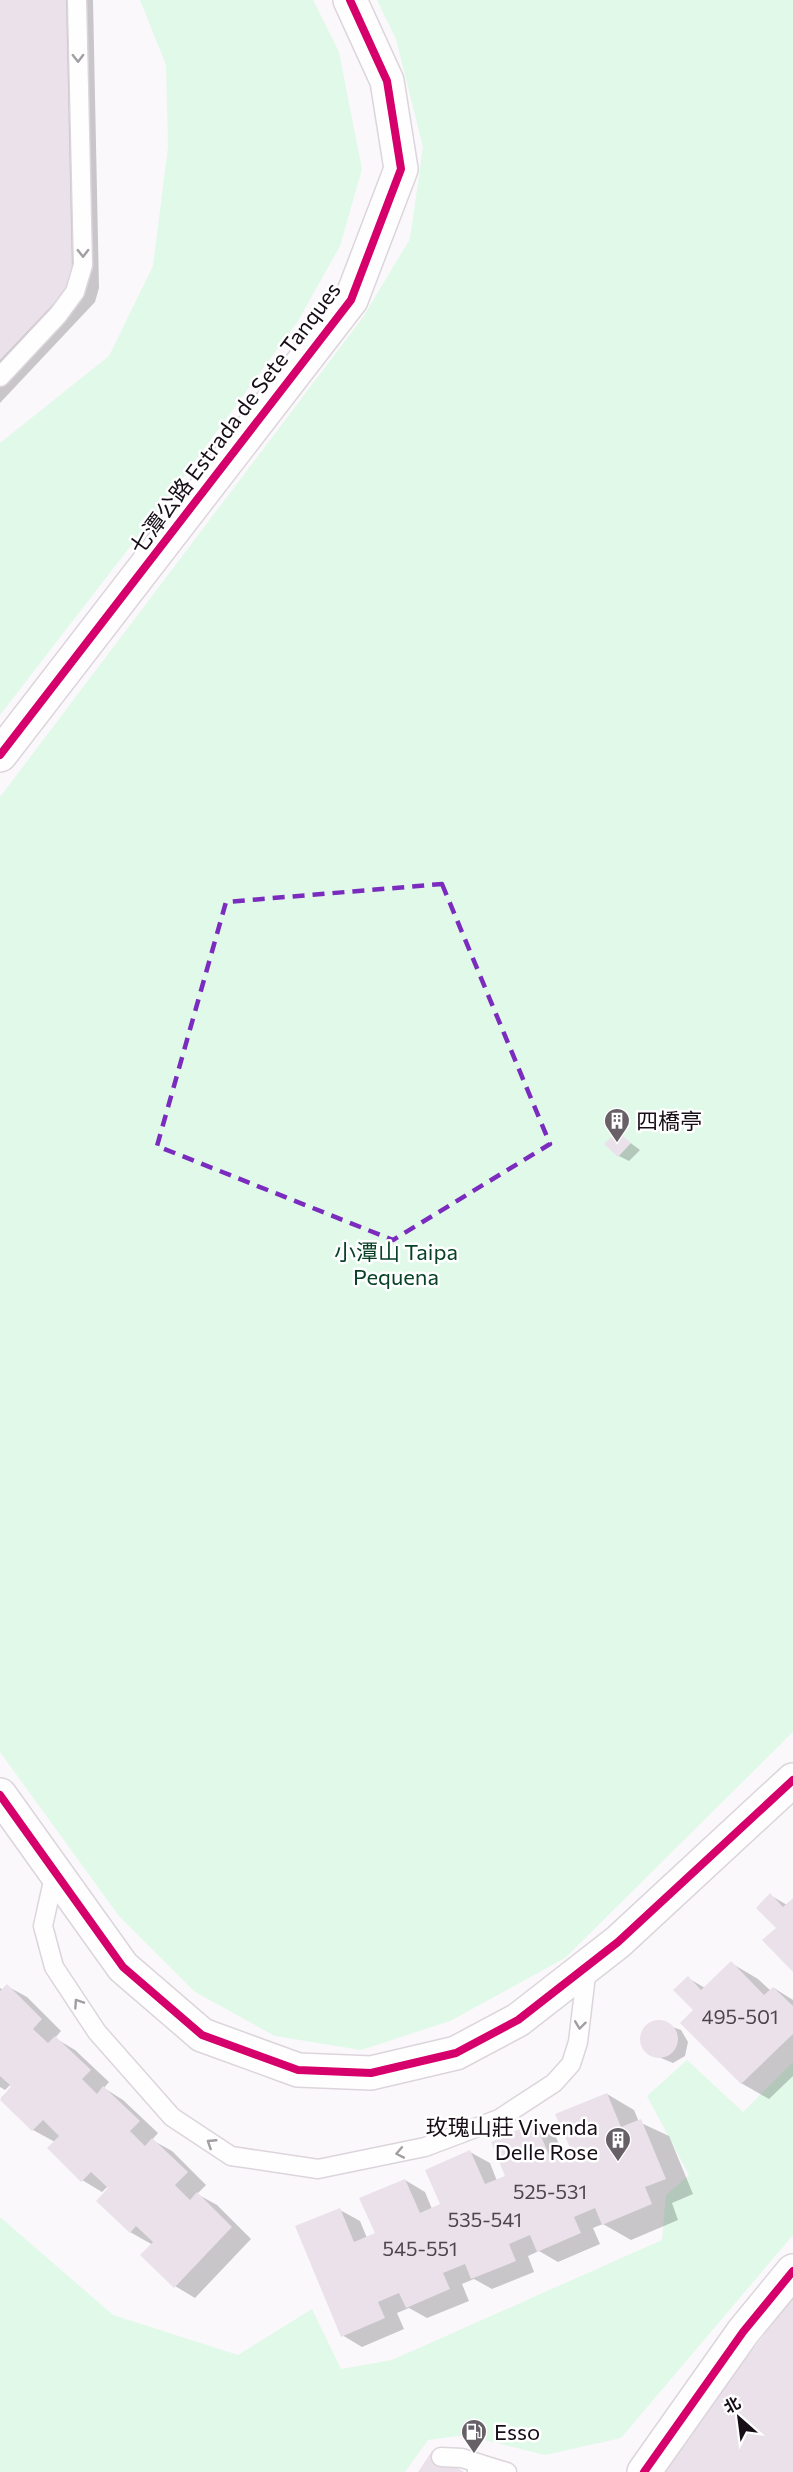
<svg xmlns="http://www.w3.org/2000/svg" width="793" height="2472" font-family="Commissioner,'Noto Sans SC',sans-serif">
<rect width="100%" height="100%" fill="#fbf8fb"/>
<path fill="#e0f9e9" d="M140,0H313L339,52L362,169L340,246L298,321L170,495L0,715V443L109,356L153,266L168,147L166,65Z
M377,0H793V1732L565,1958L450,2021L361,2050L275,2036L195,1992L119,1916L0,1752V797L363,317L410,239L423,147L396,39Z
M687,2060L743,2112L793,2062V2235L621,2438L545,2455L464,2435L428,2440L405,2472H0V2217L113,2315L238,2355L312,2309L341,2369L392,2360L662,2240L666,2195L689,2175L647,2096Z"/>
<path fill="#0003" d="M0,0H93L99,288L95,302L0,403Z
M617,1133L640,1150L629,1161L619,1156Z
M770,1895L787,1905L793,1900V1969L778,1928Z
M731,1963L758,1979L771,1991L774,1988L793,2000V2076L769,2099L741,2083L695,2010L688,1978L705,1988Z
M7,1986L27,1997L61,2031L55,2038L75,2050L109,2082L104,2088L123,2100L158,2133L152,2140L172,2151L206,2185L197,2194L217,2205L251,2239L195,2298L175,2286L153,2245L130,2232L110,2188L108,2186L102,2192L82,2180L55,2142L33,2130L1,2098L13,2086L11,2084L5,2090L0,2087V1988L3,1990Z
M656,2021L681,2030L688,2042L685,2056L673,2063L649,2053L641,2041L644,2028Z
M607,2094L634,2110L639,2122L669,2136L693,2194L672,2203L678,2220L631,2240L603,2224L593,2228L600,2244L558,2262L539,2251L528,2256L534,2272L492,2289L474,2279L462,2284L469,2301L427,2318L409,2308L397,2313L404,2329L362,2347L342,2335L340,2210L360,2221L367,2238L377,2234L405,2180L425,2192L432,2209L442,2205L470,2152L490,2163L497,2181L507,2177L535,2124L555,2135L563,2153L572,2149Z"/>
<path fill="#eae1ea" d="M0,0H66L72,272L67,286L58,299L0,360Z
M617,1131L631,1143L618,1157L604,1144Z
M770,1893L783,1907L793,1898V1972L762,1940L776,1928L756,1908Z
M731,1961L764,1995L773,1987L793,2006V2034L741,2084L680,2023L693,2010L673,1990L688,1976L701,1990Z
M7,1984L42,2019L33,2029L48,2043L55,2036L91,2070L82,2079L97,2094L103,2086L140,2121L130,2131L145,2146L152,2138L188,2172L175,2185L190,2200L197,2192L232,2227L174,2288L140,2255L153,2242L136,2226L130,2233L96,2201L108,2188L91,2172L81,2182L47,2148L59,2136L43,2120L32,2131L0,2100L11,2086L0,2076V1991Z
M640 2039a19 19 0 1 1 38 0a19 19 0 1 1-38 0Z
M607,2093L621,2127L641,2119L666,2179L645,2187L652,2204L602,2225L595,2208L574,2217L581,2233L537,2252L530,2235L509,2244L516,2261L471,2279L465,2264L443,2273L450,2289L406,2308L399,2293L378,2302L385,2318L341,2337L295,2226L340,2208L354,2242L375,2233L359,2198L405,2179L420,2213L440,2204L425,2170L470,2150L485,2184L505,2176L491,2142L535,2122L550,2157L570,2148L555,2114Z
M793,2298V2472H660L704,2412Z
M432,2451L441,2457L464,2472H418Z"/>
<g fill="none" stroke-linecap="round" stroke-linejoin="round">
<defs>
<path id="service" d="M0,377L58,315L75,292L83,265L77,0
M55,1872L43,1926L54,1967L97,2032L172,2117L231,2156L318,2169L425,2147L499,2119L554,2083L571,2064L578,2042L587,1967
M441,2457L462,2458L487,2466
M477,2470L487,2466L507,2472"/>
<path id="minor" d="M0,755L351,300L401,169L387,81L350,0
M0,1795L123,1967L202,2035L298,2070L371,2073L456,2053L518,2020L618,1942L793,1780"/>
<path id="tertiary" d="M644,2472L743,2332L793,2271"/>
</defs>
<use href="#service" stroke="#dcd5dc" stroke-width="21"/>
<use href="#minor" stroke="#dcd5dc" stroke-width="36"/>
<use href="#tertiary" stroke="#dcd5dc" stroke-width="36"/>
<use href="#service" stroke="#fefefe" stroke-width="18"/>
<use href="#minor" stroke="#fefefe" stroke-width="33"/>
<use href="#tertiary" stroke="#fefefe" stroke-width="33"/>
<defs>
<path id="cycleway" d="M0,755L351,300L401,169L387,81L350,0
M0,1795L123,1967L202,2035L298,2070L371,2073L456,2053L518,2020L618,1942L793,1780
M644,2472L743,2332L793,2271"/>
</defs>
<use href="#cycleway" stroke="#fff" stroke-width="11"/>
<use href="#cycleway" stroke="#d6006c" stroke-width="8"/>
</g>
<defs><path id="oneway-chevron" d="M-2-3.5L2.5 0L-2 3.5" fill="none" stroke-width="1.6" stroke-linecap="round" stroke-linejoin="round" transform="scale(1.5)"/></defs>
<g stroke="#a29ea2">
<use href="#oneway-chevron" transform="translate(78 58) rotate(89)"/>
<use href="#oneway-chevron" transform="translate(83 253) rotate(89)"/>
<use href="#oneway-chevron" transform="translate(78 2003) rotate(-124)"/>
<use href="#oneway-chevron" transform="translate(580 2025) rotate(97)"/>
<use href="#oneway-chevron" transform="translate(211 2143) rotate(-147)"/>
<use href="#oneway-chevron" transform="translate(400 2153) rotate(169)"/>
</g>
<path fill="none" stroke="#7b2cbf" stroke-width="4.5" stroke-dasharray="12 8" stroke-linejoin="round" d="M442,884L550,1144L393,1240L157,1146L226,902Z"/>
<defs>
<symbol id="building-pin" viewBox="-11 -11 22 30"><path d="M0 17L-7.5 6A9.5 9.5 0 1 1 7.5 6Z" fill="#676067" stroke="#fff"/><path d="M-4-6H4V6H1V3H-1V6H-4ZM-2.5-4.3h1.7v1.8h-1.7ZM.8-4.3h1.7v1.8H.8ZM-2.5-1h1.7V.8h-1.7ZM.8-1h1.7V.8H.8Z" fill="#fff"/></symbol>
<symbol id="fuel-pin" viewBox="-11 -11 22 30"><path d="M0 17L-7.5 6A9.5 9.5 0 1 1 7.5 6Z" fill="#676067" stroke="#fff"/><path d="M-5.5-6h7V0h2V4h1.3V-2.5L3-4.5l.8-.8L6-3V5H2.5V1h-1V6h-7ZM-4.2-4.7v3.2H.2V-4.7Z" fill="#fff"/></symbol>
</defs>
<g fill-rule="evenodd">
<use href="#building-pin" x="602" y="1106" width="30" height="40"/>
<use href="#building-pin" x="603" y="2125" width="30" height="40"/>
<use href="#fuel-pin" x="459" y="2417" width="30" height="40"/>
</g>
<g text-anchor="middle" stroke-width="5" stroke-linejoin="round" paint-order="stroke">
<g font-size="20" fill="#4d444d">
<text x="740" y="2024">495-501</text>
<text x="550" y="2199">525-531</text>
<text x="485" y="2227">535-541</text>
<text x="420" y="2256">545-551</text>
</g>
<g font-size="22" fill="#170e17" stroke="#fff">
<text transform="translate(235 418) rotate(-53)" y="8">七潭公路 Estrada de Sete Tanques</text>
</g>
<g font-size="22" fill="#170e17" stroke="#fff" text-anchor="start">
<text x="636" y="1129">四橋亭</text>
<text x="598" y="2135" text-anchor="end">玫瑰山莊 Vivenda<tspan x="598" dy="25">Delle Rose</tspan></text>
<text x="494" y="2440">Esso</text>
</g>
<g font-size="22" fill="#074226" stroke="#fff">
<text x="396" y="1260">小潭山 Taipa<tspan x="396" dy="25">Pequena</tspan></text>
</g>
</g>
<g transform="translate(739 2418) rotate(332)" stroke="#ffffff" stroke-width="4.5" paint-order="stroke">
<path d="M0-4.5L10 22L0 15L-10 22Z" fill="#170e17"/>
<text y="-9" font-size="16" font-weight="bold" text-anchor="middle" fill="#170e17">北</text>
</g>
</svg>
